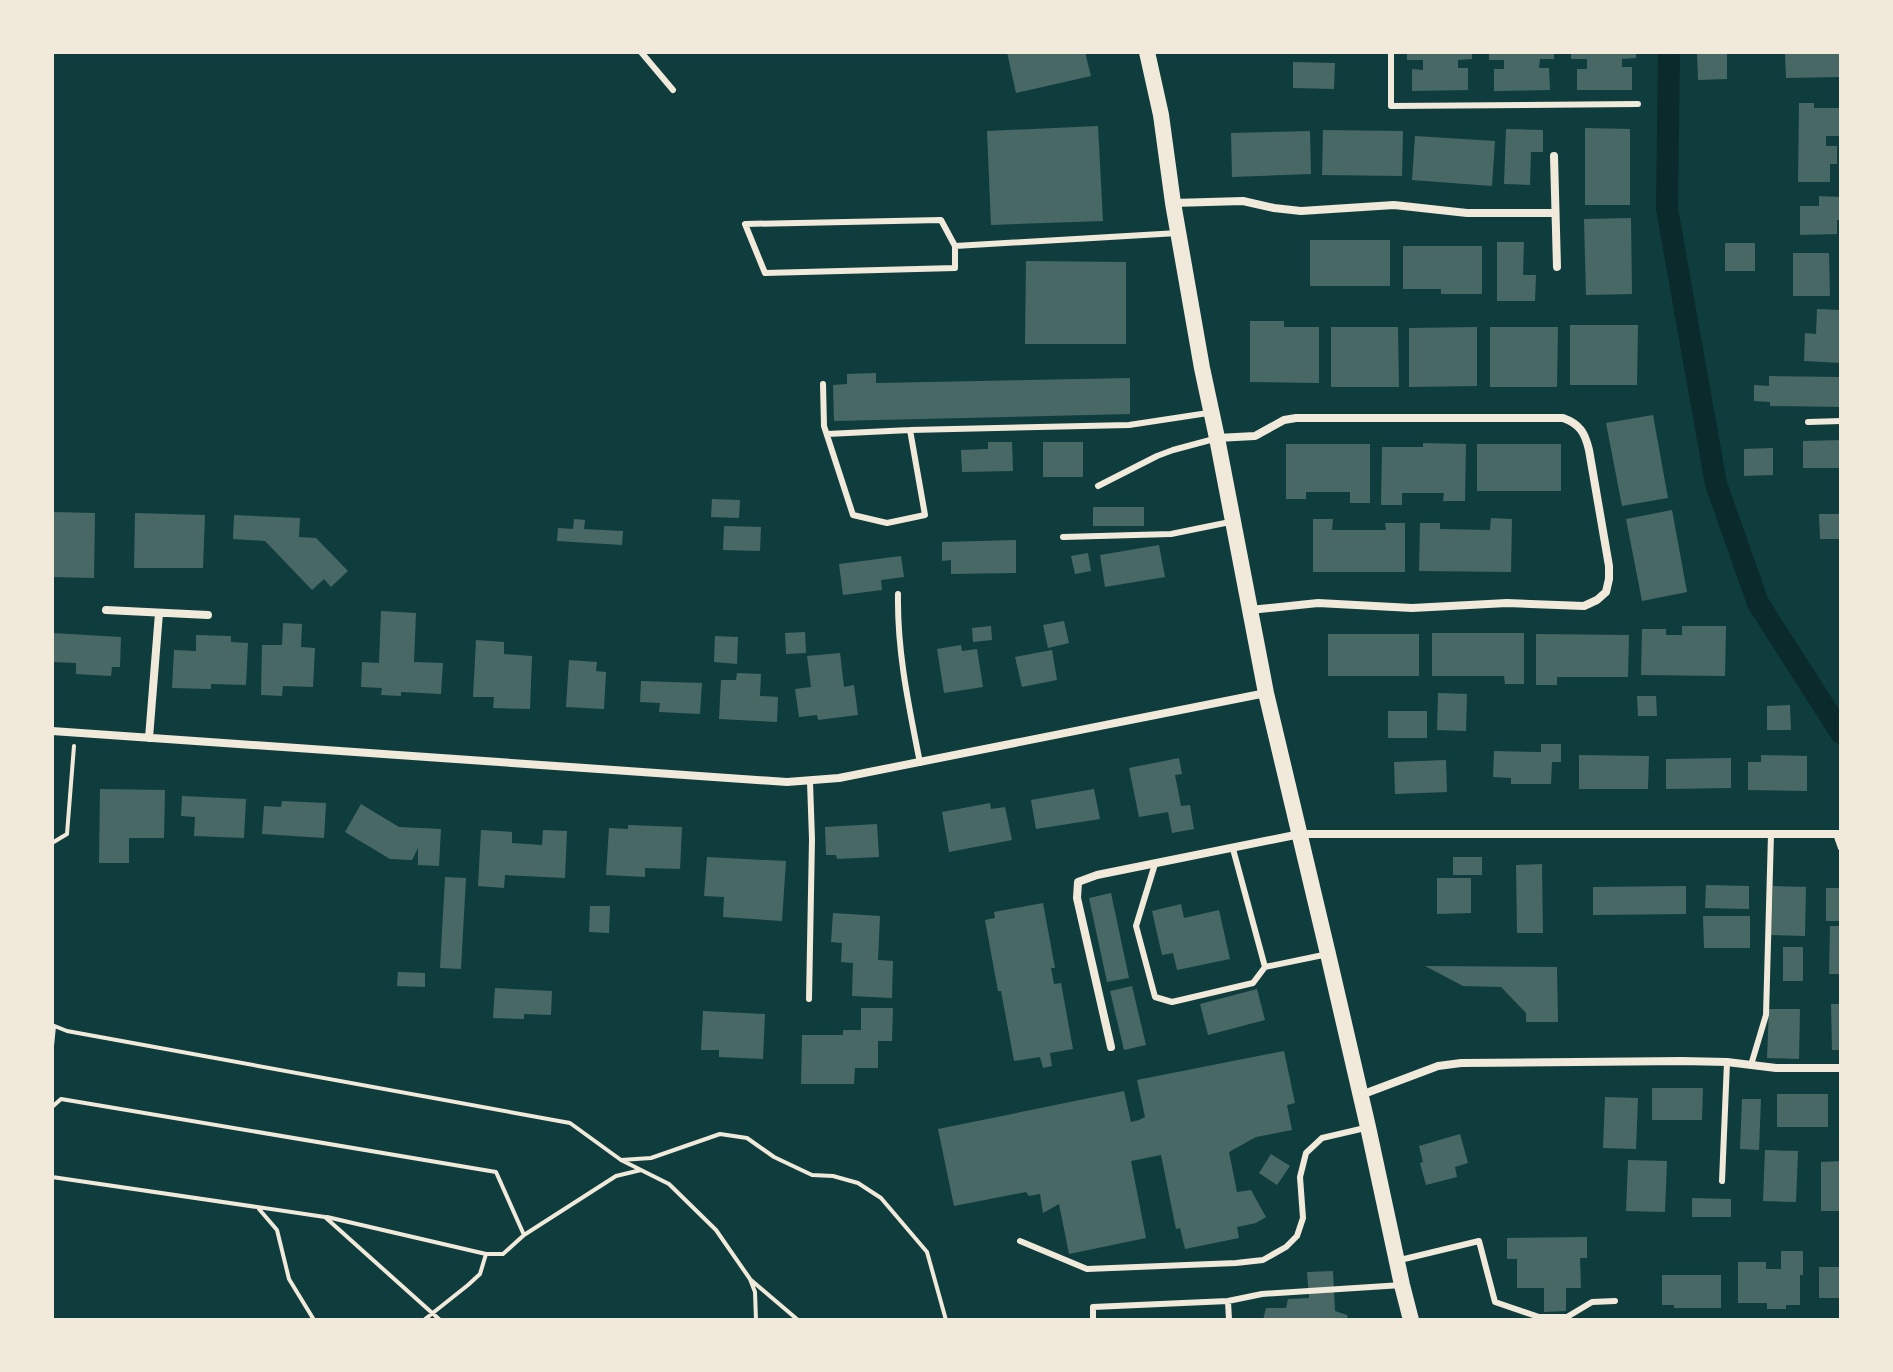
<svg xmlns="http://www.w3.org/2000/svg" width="1893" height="1372" font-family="'Noto Serif',serif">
<rect width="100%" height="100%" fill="#0f3d3e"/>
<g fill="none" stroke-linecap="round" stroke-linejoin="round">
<path stroke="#0a2a2b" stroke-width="22" d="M1669,52L1667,209L1716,484L1758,603L1841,733"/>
</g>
<path fill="#486865" d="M1007,52H1085L1091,76L1016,93Z
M1407,52H1472V59L1458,60V68H1468V90L1412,91V69L1423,70V60H1407Z
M1489,52H1554V59H1540L1539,68H1549L1550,90L1494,91V69H1504V60H1489Z
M1571,52H1636V58L1622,59V67H1632V90H1577V69H1587V59H1571Z
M1697,52H1727V79L1698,80Z
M1785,52H1841V77L1786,78Z
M1293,62L1335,63L1334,89L1293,88Z
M1799,103H1814V108H1839V136H1826V146H1837V164H1830V182H1798Z
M1098,126L1103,221L991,225L987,131Z
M1585,128L1630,129V205H1585Z
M1506,129L1543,130V152H1531L1530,185L1504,184Z
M1323,130L1403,131L1402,176L1322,175Z
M1310,131L1311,174L1232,177L1231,133Z
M1415,136L1495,141L1492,186L1412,180Z
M1819,196L1841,197V220H1837V234L1800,235V206H1819Z
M1631,218L1632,294L1586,295L1584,219Z
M1310,240H1390V286H1310Z
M1497,242H1524L1523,275H1536L1535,301H1497Z
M1725,243H1755V271H1725Z
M1403,246H1482V294H1441V289H1403Z
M1793,253H1829L1830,296H1793Z
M1026,261L1126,262V344H1025Z
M1817,309L1841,310V363L1804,361L1805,333L1816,334Z
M1250,321H1284V327H1319V383L1250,382Z
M1570,325H1638L1637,385H1570Z
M1331,327H1398L1399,387H1331Z
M1477,327V386L1409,387V328Z
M1490,327H1558L1557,387H1490Z
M876,373V383L1130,378V414L834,421L833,385L847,384V374Z
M1769,376L1841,377V407L1770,406V402L1754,401V385L1769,386Z
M1653,415L1668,498L1622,506L1606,423Z
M1841,440V468H1803V441Z
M988,442H1012L1013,471L962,472L961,450L988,449Z
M1043,442H1083V477H1043Z
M1423,443L1466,444L1465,501H1443L1444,493H1402V505H1381L1382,447H1423Z
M1286,444H1370V503H1350V492H1306V499H1286Z
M1477,444H1561V491H1477Z
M1773,448V475L1744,476V449Z
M712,499L740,500L739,518L711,517Z
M1093,507H1144V526H1093Z
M1672,510L1687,592L1642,601L1626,519Z
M52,512L95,513L94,578L52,577Z
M135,513L205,515L203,568H134Z
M1819,514H1841V539H1820Z
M234,515L300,518L299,537L316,538L348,571L331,587L324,579L312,590L265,541L233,539Z
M1491,518L1512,519L1511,572L1419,571L1420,523H1440V529L1490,530Z
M574,519L585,520L584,529L623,531L622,545L557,541L558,528L573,529Z
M1313,519H1333L1332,530H1386L1385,523H1405V572H1313Z
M724,526L761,527L760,551L723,550Z
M1016,540V573L951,574V560L942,561V542Z
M1159,545L1165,577L1105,587L1100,555Z
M1088,553L1091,571L1075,574L1071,556Z
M901,556L904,577L881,580L882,590L843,595L839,564Z
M381,611L416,613L414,662L443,663L441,694L401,692V696L381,695L382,688L361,687L362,662L379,663Z
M1064,621L1069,643L1048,648L1043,625Z
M283,623L302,624L301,647L315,648L313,687L283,686L282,696L261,695L262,645H282Z
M991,626L992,640L973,642L972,628Z
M1682,626H1726L1725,676L1641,675L1642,629H1666V635H1682Z
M805,632L806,653L786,654L785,633Z
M52,633L121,637L120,667H112L111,676L76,674V663L52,662Z
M1432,633H1524V684H1505L1504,676H1432Z
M1328,634H1419V676H1328Z
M1536,634L1629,635L1628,677H1557V685H1536Z
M196,635L231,636V642L248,643L246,685L211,684V689L172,688L174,650L196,651Z
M715,636L738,637L737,664L714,662Z
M476,640L504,642V654L532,656L530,709L493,708L494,697H473Z
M961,645L962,651L977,649L983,687L944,693L937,649Z
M1052,650L1057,680L1022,687L1015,657Z
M840,653L844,687L854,685L858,715L818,720L817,715L799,717L795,689L811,687L807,656Z
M569,660L597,662L596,671L606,672L604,709L566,707Z
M737,673L761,674L760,696L778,697L777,722L719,719L721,680H736Z
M641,681L702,683L700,714L659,712L660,703L640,702Z
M1438,693L1467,694L1466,731L1437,730Z
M1637,696H1656L1657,716H1638Z
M1790,705L1791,730H1767V706Z
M1388,711H1427V738H1388Z
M1541,744H1561V762H1552L1551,784H1511V778L1493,777L1494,751L1541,752Z
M1579,755L1649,756L1648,789H1579Z
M1761,755L1807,756V791L1748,790V762H1761Z
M1179,758L1182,774L1175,775L1181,806L1190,805L1194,829L1172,833L1168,812L1139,817L1129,768Z
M1731,758V788L1666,789V759Z
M1446,760L1447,792L1395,794L1394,762Z
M100,789L165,790L164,838H129V863H99Z
M1094,789L1100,819L1036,829L1031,800Z
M182,796L246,799L244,838L194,836L195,817L181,816Z
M282,801L326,803L324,838L262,834L264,806L281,807Z
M990,803L991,809L1005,807L1012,840L949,852L942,812Z
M361,804L399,827L441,829L439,866L418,865V848L412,860L390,859L345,832Z
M877,824L879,857L837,859L836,855H826L825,827Z
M628,825L682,827L680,869L645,868V877L606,875L609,828L628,829Z
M481,830L512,832V843L542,845L543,830L567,831L565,878L505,875L504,888L478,886Z
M707,857L786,861L782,921L723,917L724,897L704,896Z
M1453,857H1482V875H1453Z
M1542,864L1543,933H1517L1516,865Z
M445,877L466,878L461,969L440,968Z
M1437,878H1471V913L1437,914Z
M1706,885L1749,886V909L1705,908Z
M1686,886V914L1593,915V887Z
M1773,886L1806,887L1805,936L1771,935Z
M1826,888H1841V921H1826Z
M1111,893L1129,978L1107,982L1089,898Z
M1043,903L1055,968H1051L1054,984L1061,983L1073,1049L1050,1053L1052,1066L1043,1068L1040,1057L1014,1061L1001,991H998L985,920L995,918L994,912Z
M1181,904L1184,918L1219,910L1230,959L1177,970L1173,953L1162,955L1152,911Z
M590,906H610L609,933L589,932Z
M833,913L880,916L878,960L893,961L892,998L852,996L853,963L841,962L842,943L831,942Z
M1703,916H1750V948H1704Z
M1830,926H1841V974H1829Z
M1783,947H1803V981H1783Z
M1425,966L1557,967L1558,1022H1526V1013L1501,987L1463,986Z
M398,972L425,973V987L397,986Z
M1132,986L1146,1045L1124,1050L1110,991Z
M495,988L552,991L551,1015L524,1014V1019L493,1018Z
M1257,989L1265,1020L1208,1035L1200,1004Z
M1831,1004H1841V1050H1832Z
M861,1008H893L892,1041H878V1068H855L854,1084H801L802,1035H843V1030H861Z
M1769,1009H1800L1799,1059L1767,1058Z
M703,1011L765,1014L763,1059L719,1057V1050H701Z
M1284,1051L1295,1103L1287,1105L1292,1130L1256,1137L1229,1152L1237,1192L1251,1190L1266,1217L1256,1223L1237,1227L1239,1238L1185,1249L1180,1228L1176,1229L1161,1155L1131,1161L1146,1238L1069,1254L1059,1204L1043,1213L1040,1194L1029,1196L1026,1192L954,1206L938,1129L1124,1091L1131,1122L1139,1120L1145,1117L1137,1080Z
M1652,1088H1703L1702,1120H1652Z
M1777,1094H1828V1127H1777Z
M1605,1097L1638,1098L1636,1149L1603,1148Z
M1742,1099H1761L1759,1150L1740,1149Z
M1460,1134L1468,1163L1455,1167L1457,1177L1426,1185L1420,1163L1423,1162L1419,1146Z
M1765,1150L1798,1151L1796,1202L1763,1201Z
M1271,1154L1290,1166L1277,1185L1259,1173Z
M1628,1160L1667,1161L1665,1212L1626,1211Z
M1841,1161V1211H1821V1162Z
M1692,1198L1731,1199V1217H1692Z
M1587,1237V1258H1580L1581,1288H1566V1311L1544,1312V1288H1517V1259H1507V1238Z
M1781,1251H1803V1275H1800V1305H1786V1309H1767V1303H1738V1262H1766V1269H1781Z
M1819,1267H1841V1298H1819Z
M1333,1271L1335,1311L1347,1315L1348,1320H1263L1266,1308H1286L1288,1299L1309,1298L1307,1272Z
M1662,1275H1721V1308H1674V1305H1662Z"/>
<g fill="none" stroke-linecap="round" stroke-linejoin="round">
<path stroke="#f1e9da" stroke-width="4" d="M52,843L67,834L74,746
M52,1025L67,1031L570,1123L621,1160L669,1184L716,1230L750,1279L755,1292L756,1320
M52,1046L54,1026
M52,1107L61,1099L496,1172L524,1235
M621,1160L651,1158L720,1134L747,1138L774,1157L812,1175L833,1176L858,1183L881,1198L927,1252L946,1320
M52,1177L325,1217L440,1320
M259,1209L277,1230L289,1279L314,1320
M327,1217L486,1254H503L524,1235L616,1176L641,1170
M751,1280L798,1320
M424,1320L468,1285L480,1274L486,1254"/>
<path stroke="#f1e9da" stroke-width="6" d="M641,52L673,90
M1391,52V106L1638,104
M955,246V268L765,273L745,224L941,220L955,246L1178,233
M823,384L824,426L853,515L887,523L925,515L910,430L1129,425L1208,413
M1808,422L1841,421
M827,434L910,430
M1098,486L1157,456L1173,450L1214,439
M1063,537L1171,534L1230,522
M898,594C897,652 909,707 920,763
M1836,834L1841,848
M1155,864L1136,926L1155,997L1172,1002L1253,983L1265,967L1233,849
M1265,967L1328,954
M809,999L812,839L810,782
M1751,1065L1766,1015L1771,834
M1722,1181L1727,1062
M1020,1241L1087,1269L1236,1263L1263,1260L1286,1247L1297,1236L1303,1218L1300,1177L1306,1153L1322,1138L1365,1128
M1400,1260L1479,1241L1495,1302L1539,1317H1567L1592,1302L1615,1301
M1228,1301L1229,1320
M1093,1320V1307L1228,1301L1262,1294L1402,1285"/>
<path stroke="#f1e9da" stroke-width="8" d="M1554,156L1557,267
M1173,203L1243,201L1274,208L1301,211L1394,205L1467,213H1555
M1217,438L1255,436L1284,420L1296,418H1563C1580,424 1585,433 1589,450L1609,566V579L1606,592L1597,600L1584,606L1507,603L1412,608L1318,603L1250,610
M106,610L208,615
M52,731L787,782L839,778L1266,693
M149,738L159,613
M1111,1047L1077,898L1078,882L1097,875L1300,834H1841
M1361,1095L1438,1066L1461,1063L1682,1061L1727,1062L1776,1068H1841"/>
<path stroke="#f1e9da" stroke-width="16" d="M1147,52L1161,115L1173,203L1202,368L1217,438L1266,693L1328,954L1368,1127L1402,1285L1411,1320"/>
</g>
<rect width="1893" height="1372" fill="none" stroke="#f1e9da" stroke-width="108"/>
</svg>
